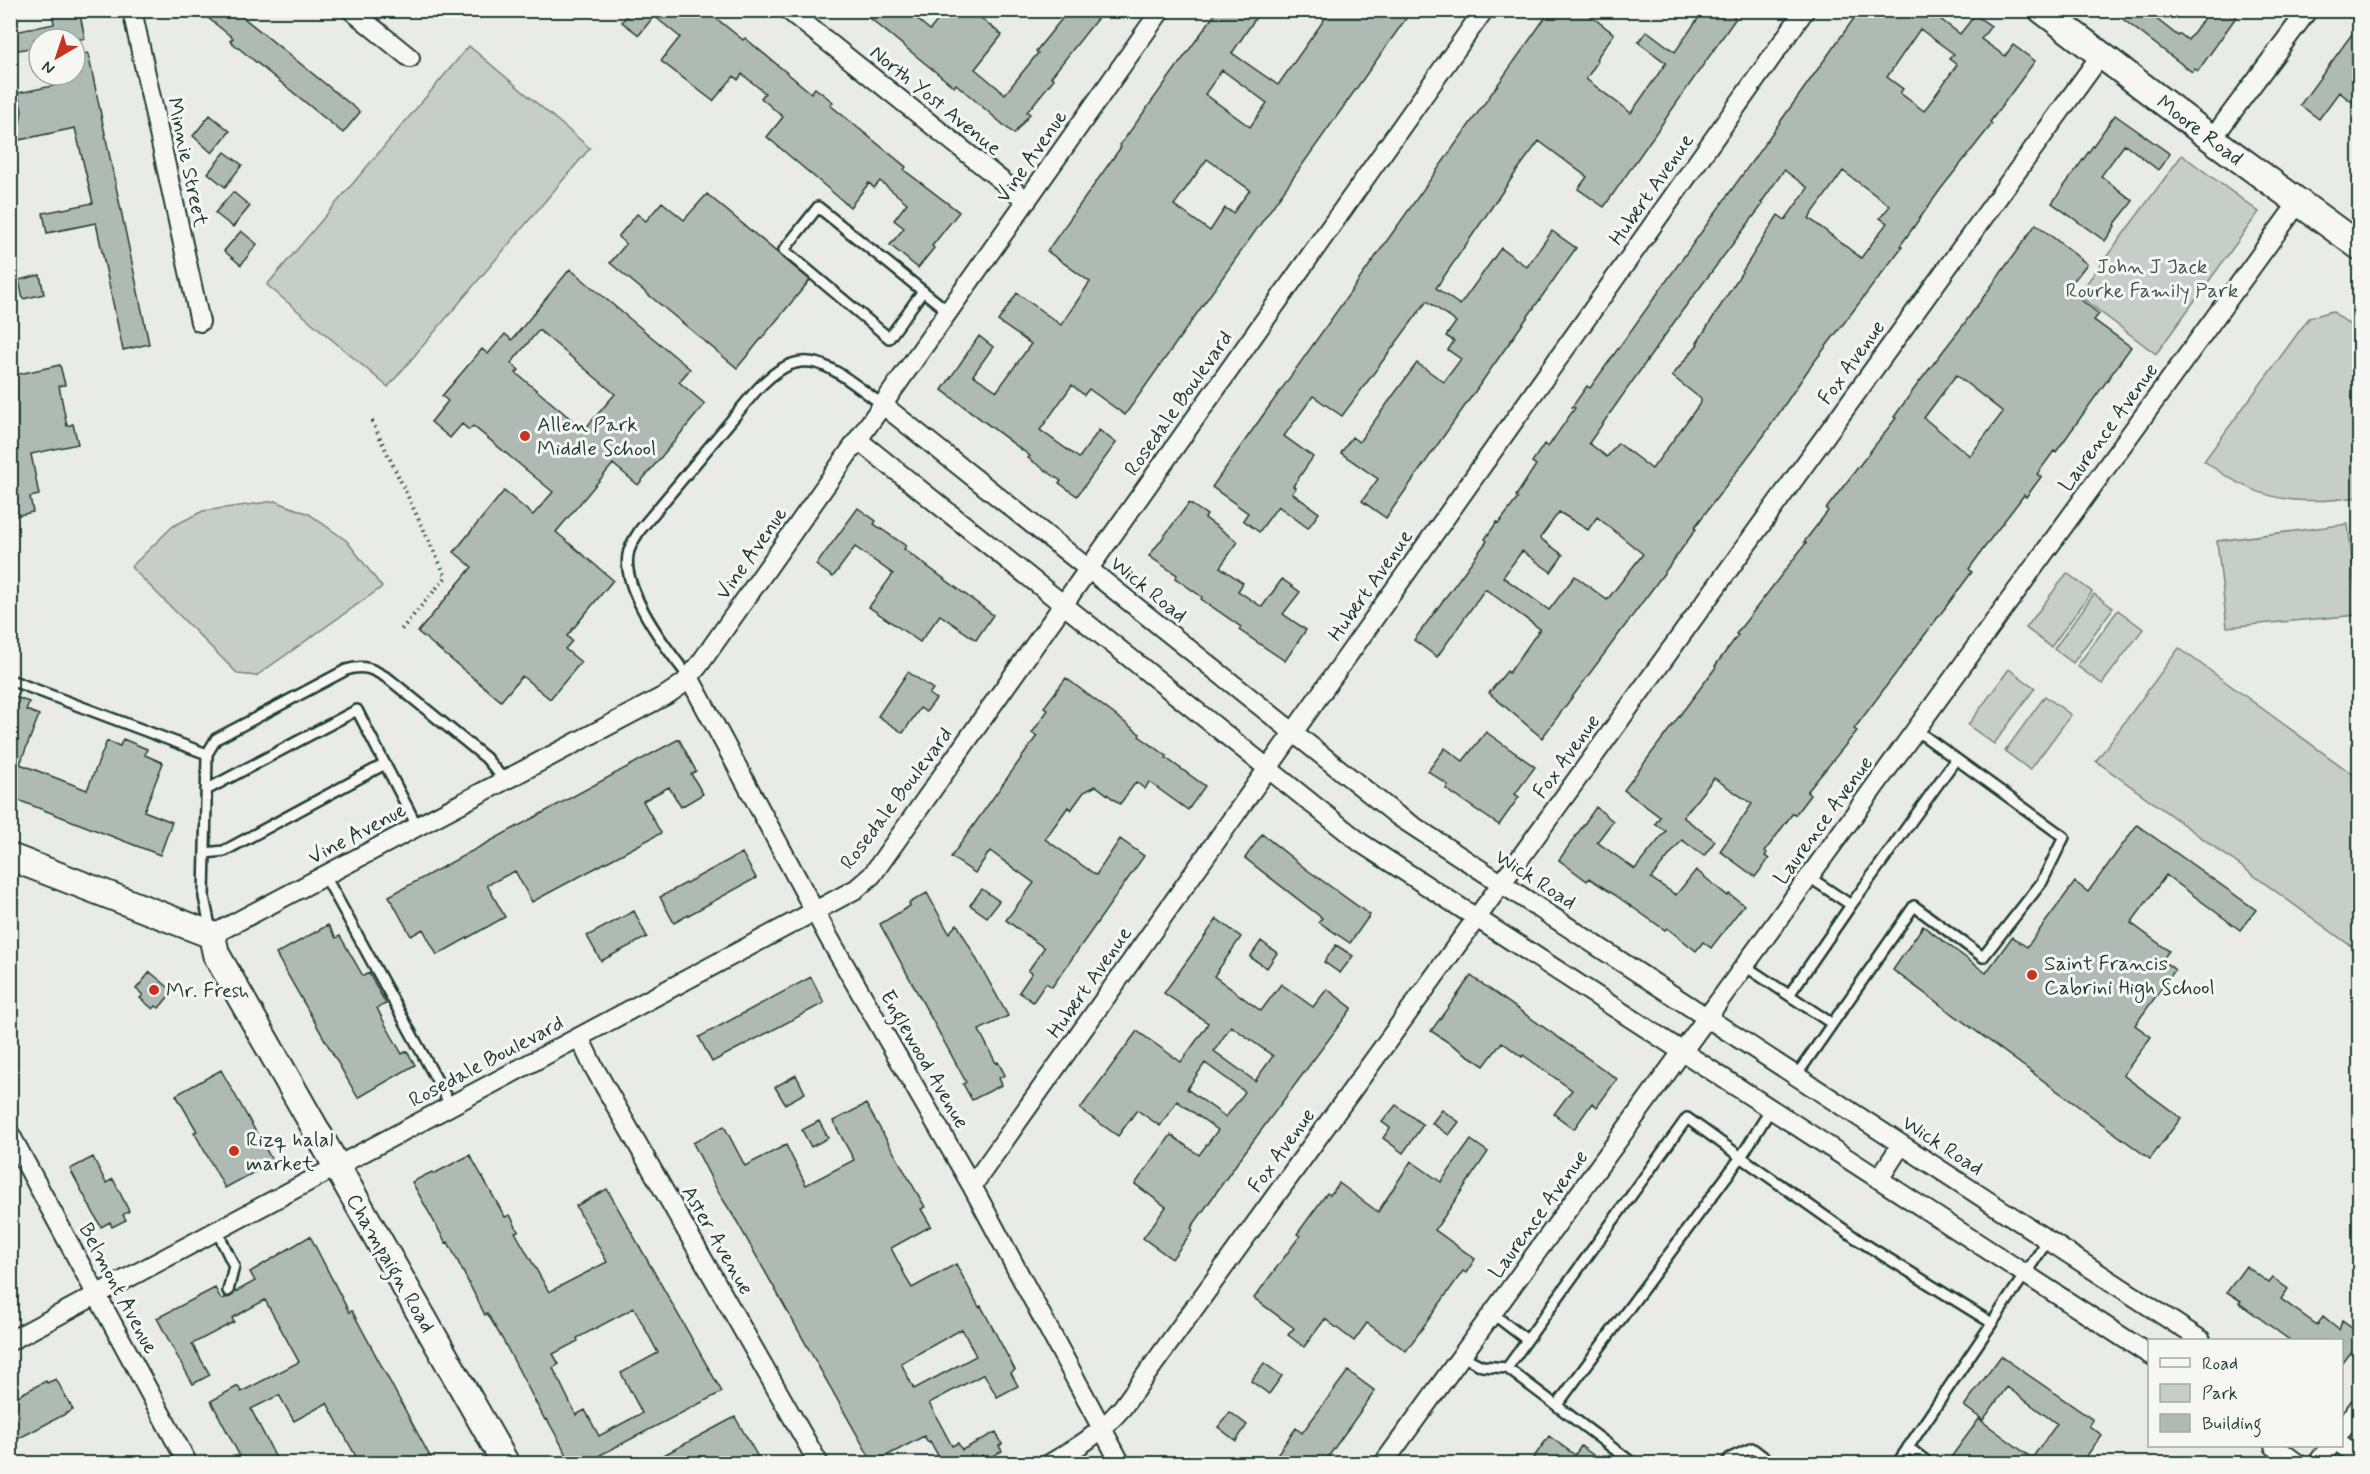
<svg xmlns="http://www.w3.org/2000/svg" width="2370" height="1474" font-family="Mynerve,sans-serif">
<rect width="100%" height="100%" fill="#e9ebe7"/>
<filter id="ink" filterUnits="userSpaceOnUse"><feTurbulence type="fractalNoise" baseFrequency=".0167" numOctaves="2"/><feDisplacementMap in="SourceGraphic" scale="12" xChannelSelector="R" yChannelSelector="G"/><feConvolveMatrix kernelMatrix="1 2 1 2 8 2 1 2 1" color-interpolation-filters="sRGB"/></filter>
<g filter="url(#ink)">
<path fill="#c7cec9" stroke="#73867e" stroke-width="1.5" d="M469,46L590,148L388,387L267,285Z
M2182,155L2259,212L2156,354L2078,295Z
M2332,311L2359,332V497C2294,506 2258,501 2204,461L2309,318Z
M275,501L309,514L347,541L382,587L256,676L238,674L131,567L173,526L203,511Z
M2348,524L2358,615L2227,627L2217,541Z
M2067,573L2092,592L2051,647L2026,628Z
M2094,594L2113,608L2073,663L2054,649Z
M2118,610L2143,629L2102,684L2077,666Z
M2179,648L2359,779L2360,935L2351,946L2096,761Z
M2009,669L2035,688L1994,744L1968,725Z
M2045,696L2071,715L2030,770L2005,751Z"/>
<path fill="#b0bab5" stroke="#1f3d34" stroke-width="1.5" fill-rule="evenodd" d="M52,10H79L85,39H34L35,47L14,51L10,33L54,24Z
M198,10H234L360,112L343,133L230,41L233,38Z
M630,10L707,11L743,40L745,38L811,93L815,88L833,102L830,105L906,167L904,170L959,212L932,246L934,248L918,268L890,245L904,228L894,220L907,203L880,181L874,188L869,183L850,207L767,137L783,117L761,98L765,93L742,74L738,80L734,76L713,101L661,61L680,37L654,16L639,35L622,22Z
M860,10H906L930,30L946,10H971L1002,35L975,69L1005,94L1038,53L1036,51L1069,10H1104L1051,77L1054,79L1027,112L1030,114L1014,134L956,84L954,87Z
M1218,10H1261L1232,53L1278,85L1331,10H1412L1125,415L1089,389L1084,395L1072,385L1040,430L1079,458L1099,430L1116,443L1077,496L1059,483L1061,481L1028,458L1030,456L942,390L979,336L993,347L973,375L997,391L1031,344L998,321L1017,293L1061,325L1090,282L1047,251L1121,147L1120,145ZM1222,70L1267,103L1250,127L1205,94ZM1207,159L1250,190L1233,213L1225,208L1210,231L1174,205Z
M1583,10L1614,34L1596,59L1598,61L1586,79L1631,113L1666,63L1638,42L1647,31L1675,52L1704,10H1725L1736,18L1604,207L1578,189L1587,177L1539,141L1516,172L1436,288L1460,305L1501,248L1527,267L1552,231L1576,248L1386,518L1362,501L1378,479L1341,453L1352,437L1359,442L1417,363L1444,382L1461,359L1448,350L1454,341L1446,336L1456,322L1427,301L1342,416L1313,396L1284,436L1313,457L1293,486L1296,488L1292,493L1319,513L1308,528L1278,506L1259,532L1243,520L1248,513L1212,487L1550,11Z
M1860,10H1928L1960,34L1975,15L1991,26L1981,39L2005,56L2013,45L2035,61L1990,122L1992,124L1940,190L1900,246L1902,247L1808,370L1765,434L1694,528L1696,529L1673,561L1542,738L1489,693L1507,671L1509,673L1540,629L1485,589L1437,657L1414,640L1487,541L1485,539L1497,522L1499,523L1518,498L1516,496L1536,465L1532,462L1544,444L1548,447L1575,408L1572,407L1587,386L1590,388ZM1920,29L1954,54L1949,59L1957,65L1924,111L1900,93L1903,89L1887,77ZM1784,170L1808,188L1785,220L1778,215L1697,343L1698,344L1672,376L1701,399V402L1652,469L1618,443L1607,457L1589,443L1682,311L1763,204L1761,203ZM1843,171L1890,206L1880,218L1887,223L1861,258L1809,218ZM1559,512L1588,530L1597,517L1643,554L1607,600L1575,576L1549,610L1503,577L1522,551L1551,572L1563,555L1540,538Z
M2111,10H2145L2178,36L2180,34L2188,40L2210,10H2241L2198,71L2195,69L2192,72Z
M2360,23V108L2339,92L2319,119L2300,105Z
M88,53L149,344L123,350L96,223L47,233L43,213L93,203L75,128L10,142V126L20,124L22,111L18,93L67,83L65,75H75V55Z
M210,115L230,131L212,153L193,136Z
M2115,115L2170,154L2158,170L2125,144L2101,176L2133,201L2114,225L2115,226L2105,241L2052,203Z
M225,152L242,165L225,187L208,173Z
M233,192L250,206L233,227L215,213Z
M707,194L810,280L737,368L610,263L626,244L618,237L637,214L646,221L662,202L684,220Z
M2036,224L2087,264L2067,289L2099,314L2094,320L2131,347L2056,452L2054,451L2037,474L2041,477L2026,497L2024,495L1992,537L1969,569L1972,572L1854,729L1857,731L1807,792L1810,795L1795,815L1793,813L1765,851L1767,853L1765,856L1769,859L1755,877L1720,851L1752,804L1714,778L1683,817L1715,841L1704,856L1682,840L1651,878L1676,895L1696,870L1728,896L1729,894L1744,905L1711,948L1703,942L1696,951L1667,928L1665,930L1615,895L1589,878L1587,881L1559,860L1596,807L1613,821L1597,842L1635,869L1666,831L1655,824L1660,817L1624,790L1716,667L1715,666L1738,635L1736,634L1806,543L1804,542L1828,511L1826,509L1896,418L1894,417L1917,385L1964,324ZM1956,375L2003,412L1970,456L1924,418Z
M241,231L257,244L241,265L224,251Z
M570,269L690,369L679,382L705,404L638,485L613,464L556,532L613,580L567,636L572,641L565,649L581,662L550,699L522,676L501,701L418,632L472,567L454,552L504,491L533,515L553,492L473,426L469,430L462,424L450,438L431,422L448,401L442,396L482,349L488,354L505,334L512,340ZM539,330L615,394L584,430L516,373L519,370L511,363Z
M40,275L44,294L23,299L19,280Z
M60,365L65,385L59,386L67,426L73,424L78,444L31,454L39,495L30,497L33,512L14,516L11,501H14L10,484V376Z
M1189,503L1207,515L1205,518L1238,542L1220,567L1243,583L1238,591L1262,607L1282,579L1300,592L1283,614L1306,630L1285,661L1239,630L1241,627L1201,599L1202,597L1175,578L1177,575L1149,556Z
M858,508L876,521L874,524L906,546L904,549L993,615L976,640L940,615L920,642L869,607L893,574L855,547L833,577L816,565Z
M908,672L933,689L929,694L936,699L926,712L920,708L903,733L878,716Z
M1066,678L1140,734L1139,736L1167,756L1166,758L1205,786L1188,810L1149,782L1145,789L1136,782L1120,804L1096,786L1084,792L1071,810L1068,807L1045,839L1096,875L1120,839L1144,856L1052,987L1046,983L1033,1002L1019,992L1032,973L1028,971L1044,948L1006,920L1034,883L990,851L975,873L951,857L1037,736L1032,733L1048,710L1044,707Z
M10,695L29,702L26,710L39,715L20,764L87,790L107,741L120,746L123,739L147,749L145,755L163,763L144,811L172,822L160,855L10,797Z
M1486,732L1535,767L1515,794L1519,797L1499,825L1446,789L1448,785L1428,771L1445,748L1463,761Z
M679,739L696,771L691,774L703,794L681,807L669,787L643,801L661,833L532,902L515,871L487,885L505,917L437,955L423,929L411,936L389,896Z
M2137,825L2256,910L2240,930L2166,875L2131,923L2169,951L2162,960L2175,970L2135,1025L2151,1037L2123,1075L2181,1118L2150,1159L1893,970L1923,926L1986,973L2012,937L2027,947L2075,882L2088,892Z
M1262,834L1306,869L1370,915L1350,943L1319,922L1322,918L1245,858Z
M742,853L756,878L674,923L660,897Z
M982,889L999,901L987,917L970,905Z
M927,893L949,933L957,924L1008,1016L979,1030L996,1063L998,1062L1005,1075L999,1078L1002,1085L972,1100L963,1084L966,1082L880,924L910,906L909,903Z
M634,911L647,937L601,961L587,936Z
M1217,919L1241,937L1214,976L1261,1011L1281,984L1313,1007L1327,989L1352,1008L1242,1156L1191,1228L1193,1230L1172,1259L1143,1238L1166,1207L1135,1184L1171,1135L1199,1155L1218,1130L1177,1101L1160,1126L1137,1110L1118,1136L1080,1109L1137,1031L1181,1062L1204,1030L1208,1023L1164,993ZM1231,1026L1273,1056L1255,1081L1214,1051ZM1205,1063L1245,1092L1226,1117L1187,1089Z
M328,925L336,938L340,936L363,976L369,973L386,1004L377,1008L385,1024L402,1054L407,1051L415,1065L358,1098L276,954Z
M1261,941L1277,953L1267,968L1250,957Z
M1336,945L1353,956L1340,973L1324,962Z
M150,972L173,991L159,1008L156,1006L153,1009L140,998L143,995L136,989Z
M1471,976L1617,1079L1597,1107L1592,1103L1574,1129L1554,1114L1572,1090L1523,1055L1522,1057L1502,1042L1484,1066L1431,1031Z
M811,977L824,1003L712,1062L699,1037Z
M221,1070L273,1162L225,1188L194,1132L197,1131L176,1095Z
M796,1075L805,1093L785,1104L775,1087Z
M866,1104L925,1207L921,1209L931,1226L891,1248L909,1283L912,1288L956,1264L979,1307L981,1306L1015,1370L1011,1373L1018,1386L997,1397L984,1374L929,1403L952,1446L958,1443L962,1450L996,1432L1002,1444L999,1446L1002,1451L985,1460L982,1455L969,1464H936L941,1461L930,1441L928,1442L924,1436L873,1463L736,1220L717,1190L693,1143L724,1126L745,1166L786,1145L806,1185L854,1160L833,1121ZM962,1329L976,1356L914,1389L901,1363Z
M1396,1105L1423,1125L1403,1153L1383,1138L1390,1128L1382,1122Z
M1442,1110L1459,1122L1449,1135L1432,1123Z
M819,1121L828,1138L811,1147L802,1130Z
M1471,1140L1488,1152L1435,1230L1475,1259L1466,1273L1463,1271L1406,1351L1367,1323L1354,1341L1325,1319L1304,1347L1288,1335L1294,1328L1254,1298L1300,1236L1297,1234L1327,1193L1330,1195L1339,1183L1378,1212L1411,1161L1441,1182Z
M470,1155L505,1217L510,1215L518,1231L515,1232L549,1292L607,1262L576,1206L607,1189L722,1392L600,1455L605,1464H572L547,1419L545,1420L503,1340L487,1313L485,1315L448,1242L446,1243L412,1182L432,1172L433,1174ZM634,1308L658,1353L621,1373L642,1413L599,1436L585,1410L576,1415L553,1368L559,1364L553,1354L578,1341L577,1338Z
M93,1157L106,1183L113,1179L129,1211L123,1215L126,1220L112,1227L110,1222L101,1227L70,1169Z
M310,1236L349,1312L352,1311L434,1464H360L327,1403L294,1421L279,1395L251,1409L279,1464H244L211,1401L238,1386L241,1392L299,1362L265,1300L232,1318L234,1322L192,1344L210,1375L193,1384L176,1354L157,1318L215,1288L221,1299L230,1297L235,1292L255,1281L250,1272Z
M2246,1266L2269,1283L2273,1278L2288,1289L2281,1299L2317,1325L2323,1317L2339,1330L2342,1321L2360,1334V1341L2342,1364V1341H2291L2239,1303L2241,1301L2227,1292Z
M2001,1356L2093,1420L2089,1426L2102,1435L2081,1464H1946L1979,1419L2032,1458L2057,1424L2007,1387L1983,1420L1964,1406Z
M1264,1363L1282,1376L1269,1394L1251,1381Z
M1348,1371L1375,1391L1323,1464H1270L1296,1428L1302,1433Z
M56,1379L73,1410L10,1443V1400L46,1381L47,1383Z
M1230,1412L1247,1425L1236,1441L1218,1427Z
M735,1417L762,1464H647Z
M1549,1436L1575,1455L1581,1446L1605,1464H1529Z"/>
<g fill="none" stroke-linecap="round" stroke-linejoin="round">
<defs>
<path id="lane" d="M923,291L889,338L784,250L818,207L949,312
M689,677C668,651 622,591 628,555C629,546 635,538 640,530L754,393C805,335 832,369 883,405
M10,680L207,754
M206,790L357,710L417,826
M205,853L224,851L385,764
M325,876L451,1106
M1809,877L1851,905L1956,759
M211,931L204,897L207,754L216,739L346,670C364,664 373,669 389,679L486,758L505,781
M1745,966L1831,1023
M1789,995L1851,905
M1796,1076L1914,906L1983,957L2042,882L2064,837L1916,730
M1771,1109L1741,1157L1860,1241L1992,1323
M216,1229L234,1266L228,1291
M1493,1314L1527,1340
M1462,1356L1482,1366L1507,1368
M1557,1405L1741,1157L1687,1118L1507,1368L1634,1464
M1908,1447L1930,1464
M1726,1464L1730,1458L1752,1448L1773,1464
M1897,1464L2048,1240"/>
<path id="street" d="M132,10L200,322
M351,10L410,58
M788,10L1027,201
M2212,139L2308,10
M883,405L1398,816L2201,1340
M858,440L1361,843L2150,1355
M689,677L829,938L972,1186L1121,1464
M212,935L668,694L684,683L699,665L1161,10
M579,1037L592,1064L819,1464
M10,1134L188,1464
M1879,1179L1901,1145
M972,1186L1805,10
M10,1341L815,911L856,889L872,875L1484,10
M2342,1430L2360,1406
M2342,1445L2360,1458
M2274,1446L2298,1464
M1049,1464C1080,1446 1098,1435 1122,1408L2101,55
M1383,1464L2298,203
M2317,1464L2330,1446"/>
<path id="secondary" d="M2042,10L2212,139L2360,247
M10,857L212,935L216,954L506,1464"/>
</defs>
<use href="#lane" stroke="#1f3d34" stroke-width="14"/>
<use href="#street" stroke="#1f3d34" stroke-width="22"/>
<use href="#secondary" stroke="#1f3d34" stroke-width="30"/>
<path stroke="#1f3d34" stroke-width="4" stroke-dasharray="1.5 4.5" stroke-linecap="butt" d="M372,421L446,577L400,631"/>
<use href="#lane" stroke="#f6f6f2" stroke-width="9"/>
<use href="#street" stroke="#f6f6f2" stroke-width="18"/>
<use href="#secondary" stroke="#f6f6f2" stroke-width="26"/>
</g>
</g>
<g fill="#c8321e" stroke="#f6f6f2" stroke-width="2">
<circle cx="525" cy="436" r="6"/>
<circle cx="2032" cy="975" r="6"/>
<circle cx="154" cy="990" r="6"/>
<circle cx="234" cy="1151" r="6"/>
</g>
<g text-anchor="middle" stroke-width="6" stroke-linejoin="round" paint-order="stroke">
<g font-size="21" fill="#1f3d34" stroke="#f6f6f2">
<text transform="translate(936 100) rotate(39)" y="7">North Yost Avenue</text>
<text transform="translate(2200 130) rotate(37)" y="7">Moore Road</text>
<text transform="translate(1031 156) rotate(-55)" y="7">Vine Avenue</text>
<text transform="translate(188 162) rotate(78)" y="7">Minnie Street</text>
<text transform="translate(1651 189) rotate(-55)" y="7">Hubert Avenue</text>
<text transform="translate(1851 362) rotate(-54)" y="7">Fox Avenue</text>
<text transform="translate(1178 403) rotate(-55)" y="7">Rosedale Boulevard</text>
<text transform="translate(2108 427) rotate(-54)" y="7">Laurence Avenue</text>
<text transform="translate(751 553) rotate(-55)" y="7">Vine Avenue</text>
<text transform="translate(1370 585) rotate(-55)" y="7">Hubert Avenue</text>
<text transform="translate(1149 589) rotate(39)" y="7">Wick Road</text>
<text transform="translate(1566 756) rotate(-54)" y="7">Fox Avenue</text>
<text transform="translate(896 798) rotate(-53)" y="7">Rosedale Boulevard</text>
<text transform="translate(1823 820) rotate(-54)" y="7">Laurence Avenue</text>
<text transform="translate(357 833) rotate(-28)" y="7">Vine Avenue</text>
<text transform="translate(1536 879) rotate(33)" y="7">Wick Road</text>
<text transform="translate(1089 982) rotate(-55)" y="7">Hubert Avenue</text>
<text transform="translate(925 1059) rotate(60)" y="7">Englewood Avenue</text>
<text transform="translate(486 1061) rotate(-28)" y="7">Rosedale Boulevard</text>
<text transform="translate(1943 1145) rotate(33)" y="7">Wick Road</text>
<text transform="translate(1281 1150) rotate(-54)" y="7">Fox Avenue</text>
<text transform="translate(1538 1214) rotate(-54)" y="7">Laurence Avenue</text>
<text transform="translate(718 1240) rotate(60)" y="7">Aster Avenue</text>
<text transform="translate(391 1263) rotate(60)" y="7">Champaign Road</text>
<text transform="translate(119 1288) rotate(62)" y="7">Belmont Avenue</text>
</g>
<g font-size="21" fill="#415a52" stroke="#f6f6f2">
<text x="2152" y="273">John J Jack<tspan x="2152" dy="24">Rourke Family Park</tspan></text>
</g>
<g font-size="21" fill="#1f3d34" stroke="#f6f6f2" text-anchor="start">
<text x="537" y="431">Allen Park<tspan x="537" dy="24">Middle School</tspan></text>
<text x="2044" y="970">Saint Francis<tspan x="2044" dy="24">Cabrini High School</tspan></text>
<text x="166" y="997">Mr. Fresh</text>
<text x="246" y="1146">Rizq halal<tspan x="246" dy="24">market</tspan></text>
</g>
</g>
<rect width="2370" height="1474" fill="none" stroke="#f6f6f2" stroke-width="36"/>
<rect x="18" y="18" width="2334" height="1438" fill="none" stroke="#1f3d34" stroke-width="2" filter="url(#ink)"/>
<rect x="2148" y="1339" width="195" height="108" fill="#f6f6f2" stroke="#a0aca6" stroke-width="1.5"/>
<rect x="2160" y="1358" width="30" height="9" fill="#f6f6f2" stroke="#a0aca6" stroke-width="1.5"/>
<text x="2202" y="1369" font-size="18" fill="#1f3d34">Road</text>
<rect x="2160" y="1384" width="30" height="18" fill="#c7cec9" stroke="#a0aca6" stroke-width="1.5"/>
<text x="2202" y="1399" font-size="18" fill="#1f3d34">Park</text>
<rect x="2160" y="1414" width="30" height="18" fill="#b0bab5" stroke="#a0aca6" stroke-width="1.5"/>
<text x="2202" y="1429" font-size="18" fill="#1f3d34">Building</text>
<g transform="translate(57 57) rotate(219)"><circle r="28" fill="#f6f6f2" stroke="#a0aca6" stroke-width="1.5"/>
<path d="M0-4.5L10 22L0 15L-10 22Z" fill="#c8321e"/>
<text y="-9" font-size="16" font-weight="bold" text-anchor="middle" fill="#1f3d34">N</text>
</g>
</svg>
